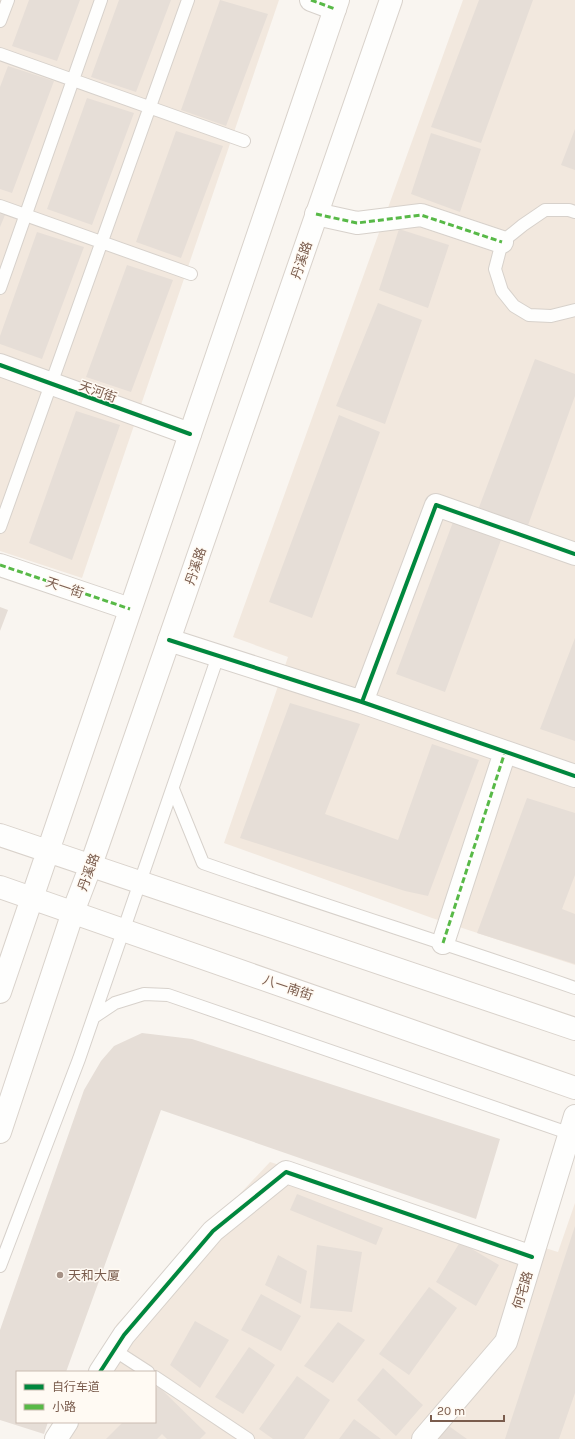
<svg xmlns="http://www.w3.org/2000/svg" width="575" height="1439" font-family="Karla,'Noto Sans SC',sans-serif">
<rect width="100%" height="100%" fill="#f9f5f0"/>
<path fill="#f2e8de" d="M0,0H279L82,578L0,551Z
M463,0H575V965L432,918L224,843L288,657L233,637Z
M270,1162L558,1252L575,1203V1439H46L57,1422H155V1372H87L117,1324Z"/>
<path fill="#e6ded7" d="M29,0H80L57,61L12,46Z
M119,0H171L136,92L91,77Z
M220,0L268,14L226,126L181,110Z
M479,0H533L481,143L431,127Z
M8,66L54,81L12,193L0,189V87Z
M87,98L134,113L92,225L47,209Z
M575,129V170L561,165Z
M176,131L223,146L181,258L136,242Z
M431,133L481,149L460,212L411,194Z
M0,214L5,215L0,227Z
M399,229L449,245L428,308L379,290Z
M37,232L84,247L42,359L0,344V336Z
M127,265L173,280L131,392L86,377Z
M378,303L422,320L385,424L336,406Z
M535,359L575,374V396L527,528L478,510Z
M76,411L120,425L72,560L29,543Z
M339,415L380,432L312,618L269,602Z
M453,522L501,540L445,692L396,674Z
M0,607L8,610L0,631Z
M575,638V741L540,729Z
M290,703L360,724L325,814L398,840L432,744L479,760L428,896L405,891L240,838Z
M527,798L575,813V875L562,909L575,914V964L477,933Z
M142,1033L192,1039L500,1139L476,1219L161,1110L66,1372H17V1422H48L44,1434L0,1420V1330L84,1090L101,1061L114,1046Z
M297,1194L383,1228L376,1245L290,1210Z
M575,1226V1393L559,1439H505Z
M460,1242L499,1265L476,1306L436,1282Z
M317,1245L362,1252L352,1312L310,1308Z
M278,1255L307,1271L301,1304L265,1285Z
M429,1287L457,1308L409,1375L379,1354Z
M261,1294L301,1316L281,1351L241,1330Z
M195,1321L229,1340L200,1388L170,1365Z
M338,1322L365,1340L333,1383L304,1366Z
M249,1347L275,1365L243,1414L215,1397Z
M383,1368L423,1405L396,1436L357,1400Z
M297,1376L330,1400L304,1439H273L259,1429Z
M158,1386L206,1433L200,1439H167L162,1434L157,1439H106L123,1422H155V1389Z
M354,1419L381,1439H339Z
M446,1424L467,1439H435Z"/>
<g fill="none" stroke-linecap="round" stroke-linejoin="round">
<defs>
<path id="lane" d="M0,21L8,0
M0,54L244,141
M0,206L191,274
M575,212L569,210H545L523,225L502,242L495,269L502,291L514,306L529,315L551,316L575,310
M0,288L101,0
M0,527L188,0
M173,789L203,863C326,906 451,945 575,988
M94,1017L115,1003L144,994L168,995L574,1135
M0,1266L79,1059L218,656
M114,1350L148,1372
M155,1377L248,1439"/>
<path id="street" d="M311,0L335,9
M316,214L357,223L421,215L502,242
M0,365L190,434
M0,565L130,609
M169,640L362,702L575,776
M362,702L436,505L575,554
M443,943L505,752
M100,1372L124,1335L213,1231L286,1172L532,1257
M56,1439L67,1422
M423,1439L506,1342L575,1116"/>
<path id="secondary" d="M0,835L575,1029
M0,887L575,1088
M0,992L338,0
M0,1132L73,912L91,865L391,0"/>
</defs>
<use href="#lane" stroke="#d7d1cb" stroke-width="14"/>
<use href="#street" stroke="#d7d1cb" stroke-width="24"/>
<use href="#secondary" stroke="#d9d2cb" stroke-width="24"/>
<use href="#lane" stroke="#fefefd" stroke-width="12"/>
<use href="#street" stroke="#fefefd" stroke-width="22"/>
<use href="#secondary" stroke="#fefefd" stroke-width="22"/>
<path stroke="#58b947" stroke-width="3" stroke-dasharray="6 3" stroke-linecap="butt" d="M311,0L335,9
M316,214L357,223L421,215L502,242
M0,565L130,609
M443,943L505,752"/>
<defs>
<path id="cycleway" d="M0,365L190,434
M169,640L362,702L575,776
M362,702L436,505L575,554
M100,1372L124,1335L213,1231L286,1172L532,1257"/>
</defs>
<use href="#cycleway" stroke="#fffaf3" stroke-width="6"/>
<use href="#cycleway" stroke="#00873e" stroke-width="4"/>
</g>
<circle fill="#a69286" stroke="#fffaf3" stroke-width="1.5" cx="60" cy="1275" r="4"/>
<g text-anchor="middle" stroke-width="3" stroke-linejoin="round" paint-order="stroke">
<g font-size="13" fill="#7a5c4d" stroke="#fffaf3">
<text transform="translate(301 260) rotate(-71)" y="5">丹溪路</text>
<text transform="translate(98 391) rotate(20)" y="5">天河街</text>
<text transform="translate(195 566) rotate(-71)" y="5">丹溪路</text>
<text transform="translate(65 587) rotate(19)" y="5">天一街</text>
<text transform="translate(88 872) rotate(-70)" y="5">丹溪路</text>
<text transform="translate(288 987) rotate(19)" y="5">八一南街</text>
<text transform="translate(522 1290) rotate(-73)" y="5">何宅路</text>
</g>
<g font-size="13" fill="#7a5c4d" stroke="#fffaf3" text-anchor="start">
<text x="68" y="1280">天和大厦</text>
</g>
</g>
<rect x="16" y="1371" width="140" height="52" fill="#fffaf3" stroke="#cabbb1"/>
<rect x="24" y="1384" width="20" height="6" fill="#00873e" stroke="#cabbb1"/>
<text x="52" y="1391" font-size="12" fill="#7a5c4d">自行车道</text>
<rect x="24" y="1404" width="20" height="6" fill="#58b947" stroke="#cabbb1"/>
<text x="52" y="1411" font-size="12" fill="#7a5c4d">小路</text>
<path d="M431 1415v6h73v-6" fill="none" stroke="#7a5c4d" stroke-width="2"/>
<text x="437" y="1415" font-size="12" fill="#7a5c4d" stroke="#fffaf3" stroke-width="3" paint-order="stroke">20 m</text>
</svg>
